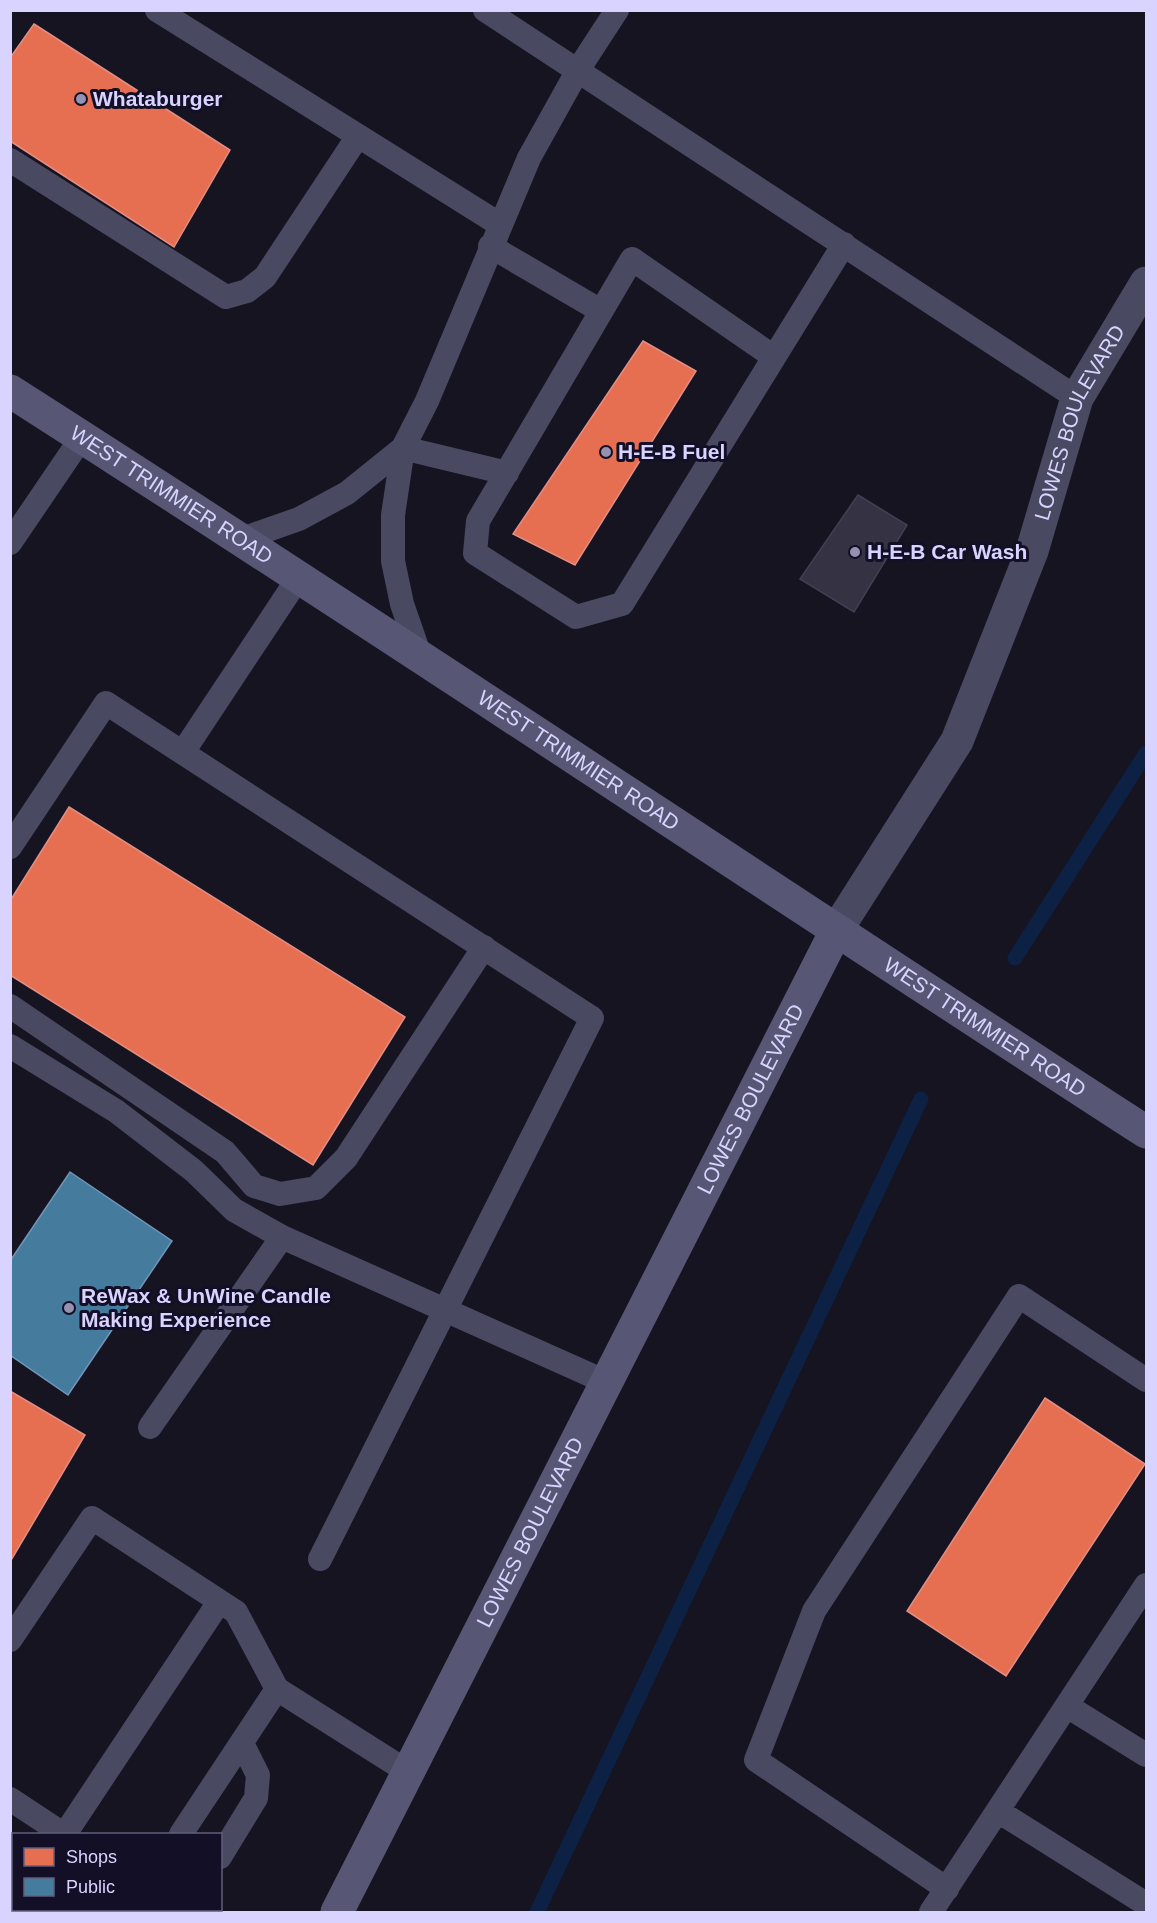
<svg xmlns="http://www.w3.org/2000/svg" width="1157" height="1923" font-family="Helvetica,sans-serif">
<rect width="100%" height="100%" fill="#161421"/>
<path fill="#e76f51" stroke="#e38d85" stroke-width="1.5" d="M34,24L230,150L174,247L10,141V58Z
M643,341L696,371L575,565L513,534Z
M69,807L405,1017L313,1165L10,975V901Z
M10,1391L85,1435L10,1562Z
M1045,1398L1145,1464L1006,1676L907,1611Z"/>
<path fill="#457b9d" stroke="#7196ba" stroke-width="1.5" d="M70,1172L172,1241L68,1395L10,1355V1261Z"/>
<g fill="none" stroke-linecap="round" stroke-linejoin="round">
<path stroke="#0d2144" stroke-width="15" d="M1015,958L1146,753
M537,1912L921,1099"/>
</g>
<path fill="#343243" stroke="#433f54" stroke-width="1.5" d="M858,495L907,525L854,612L800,579Z"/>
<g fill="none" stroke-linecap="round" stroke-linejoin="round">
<path stroke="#4a4962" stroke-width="24" d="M157,10L499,224
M485,10L1077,398
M10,160L226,297L247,291L265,277L358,136
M490,246L601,311
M774,357L632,259L478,521L475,553L576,617L622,604L844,244
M403,448L507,473
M242,539L299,519L347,493L403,448
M10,543L82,437
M420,656L402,604L393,561V515L403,448L427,401L529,158L578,70L617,10
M183,752L299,577
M10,847L106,703L592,1018L320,1559
M10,1006L225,1152L254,1186L280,1194L316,1188L346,1158L484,947
M10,1046L116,1111L194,1171L234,1210L282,1237L606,1382
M150,1427L282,1237
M10,1640L92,1518L236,1612L277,1689L408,1772
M1067,1706L1146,1755
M10,1799L63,1834
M998,1811L1146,1904
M65,1834L219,1602
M181,1834L277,1689
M220,1857L256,1798L258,1775L242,1743
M947,1889L756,1760L814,1611L1019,1296L1146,1380
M17,1912L19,1910
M139,1912L140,1910
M931,1912L1146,1585"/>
<path stroke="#4a4962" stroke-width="33" id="s1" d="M836,931L957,741L1032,551L1077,398L1146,283"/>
<g stroke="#575674" stroke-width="33">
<path id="s2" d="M10,391C391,634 767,887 1146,1132"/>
<path id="s3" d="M337,1912L836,931"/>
</g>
</g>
<g fill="#9591b1" stroke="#130f26" stroke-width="2">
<circle cx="81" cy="99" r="6"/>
<circle cx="606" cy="452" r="6"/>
<circle cx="855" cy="552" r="6"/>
<circle cx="69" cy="1308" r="6"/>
</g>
<g text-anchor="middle" stroke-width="6" stroke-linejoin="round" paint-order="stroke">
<g font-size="21" font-weight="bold" fill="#d9d4ff" stroke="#130f26" text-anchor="start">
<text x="93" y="106">Whataburger</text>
<text x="618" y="459">H-E-B Fuel</text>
<text x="867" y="559">H-E-B Car Wash</text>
<text x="81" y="1303">ReWax &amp; UnWine Candle<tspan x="81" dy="24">Making Experience</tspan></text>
</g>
<g font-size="21" fill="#d9d4ff" stroke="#130f26">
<text dy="7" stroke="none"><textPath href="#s1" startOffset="567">LOWES BOULEVARD</textPath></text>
<text dy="7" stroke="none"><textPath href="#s2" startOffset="192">WEST TRIMMIER ROAD</textPath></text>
<text dy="7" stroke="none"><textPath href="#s2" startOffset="678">WEST TRIMMIER ROAD</textPath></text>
<text dy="7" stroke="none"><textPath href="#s2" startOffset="1164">WEST TRIMMIER ROAD</textPath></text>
<text dy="7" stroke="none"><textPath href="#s3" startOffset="912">LOWES BOULEVARD</textPath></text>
<text dy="7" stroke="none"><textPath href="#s3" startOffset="426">LOWES BOULEVARD</textPath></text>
</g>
</g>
<rect width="1157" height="1923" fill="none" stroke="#d9d4ff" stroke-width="24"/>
<rect x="12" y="1833" width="210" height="78" fill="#130f26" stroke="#625e7d" stroke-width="1.5"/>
<rect x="24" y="1848" width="30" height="18" fill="#e76f51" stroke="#625e7d" stroke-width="1.5"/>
<text x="66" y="1863" font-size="18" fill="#d9d4ff">Shops</text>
<rect x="24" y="1878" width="30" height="18" fill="#457b9d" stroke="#625e7d" stroke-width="1.5"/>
<text x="66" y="1893" font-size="18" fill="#d9d4ff">Public</text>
</svg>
